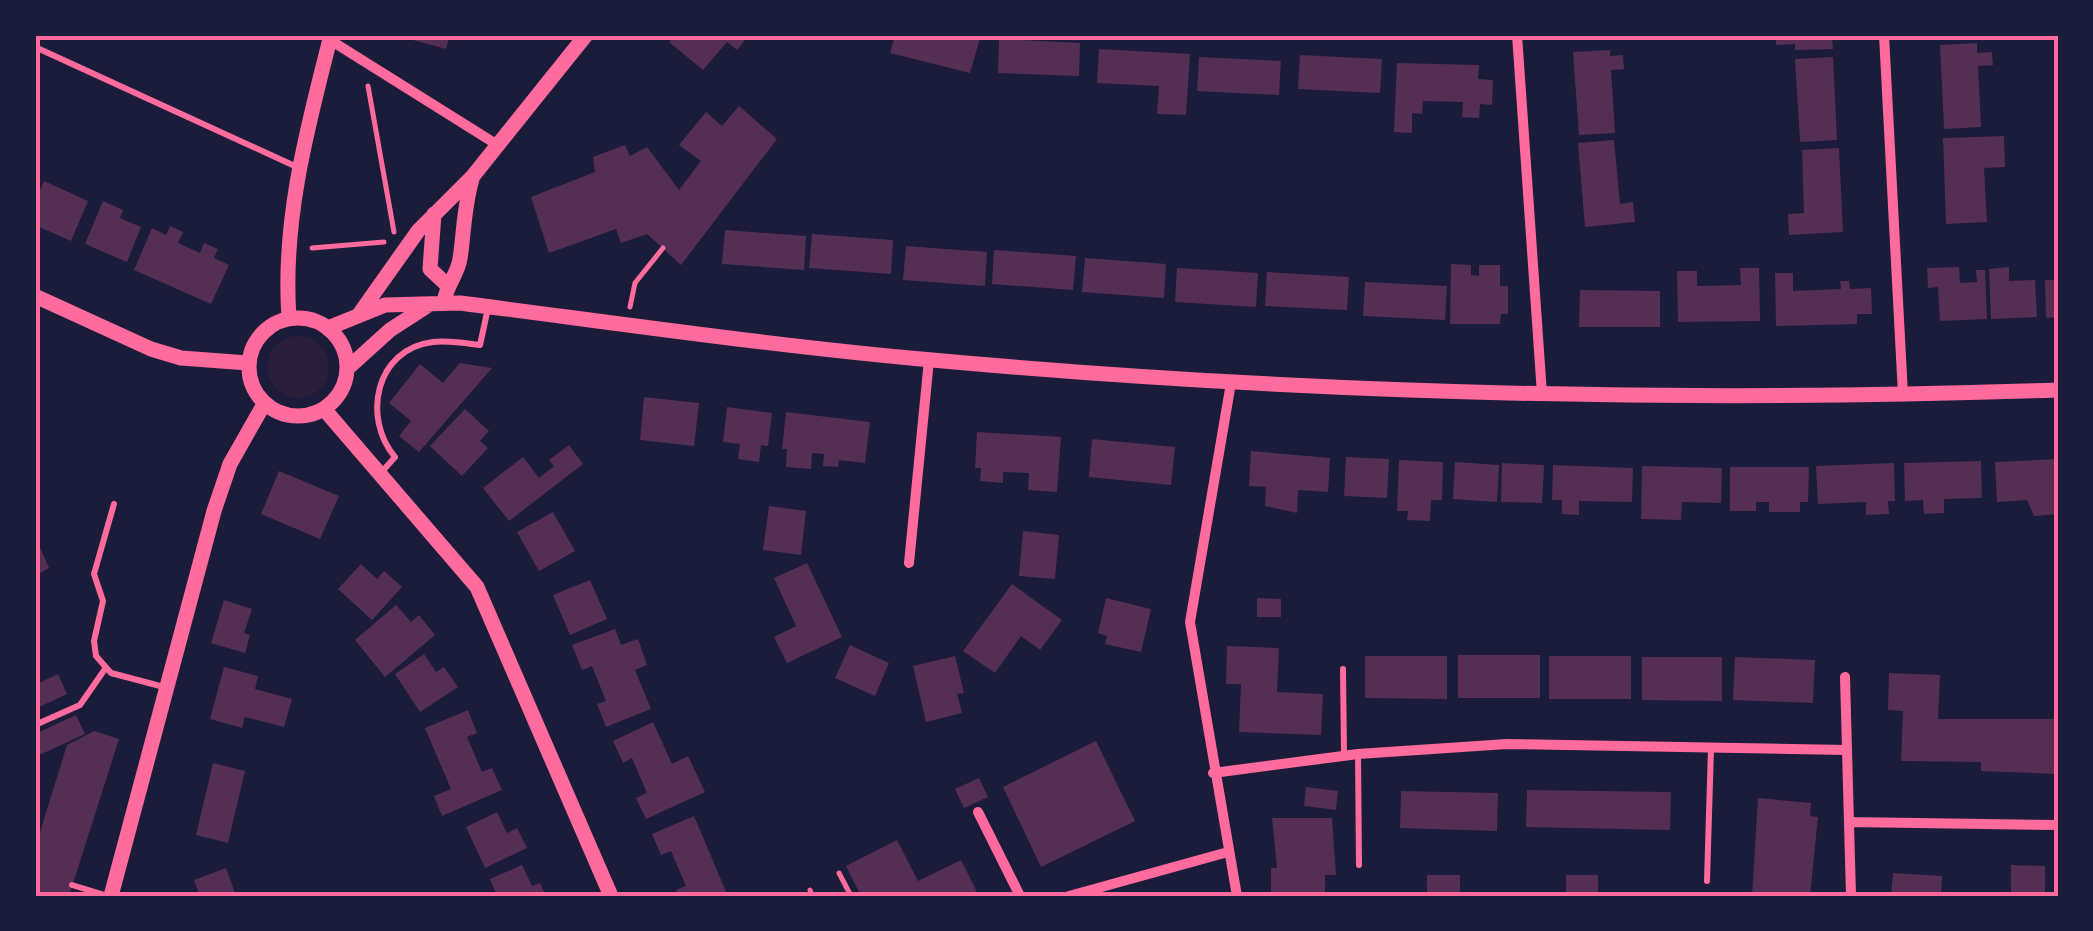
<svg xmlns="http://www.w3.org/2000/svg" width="2093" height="931" font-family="'Work Sans',sans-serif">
<rect width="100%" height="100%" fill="#1b1b3a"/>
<path fill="#2a1e3b" d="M267 367a31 31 0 1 1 62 0a31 31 0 1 1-62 0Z"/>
<path fill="#542f53" d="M395,35H450L446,49Z
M675,35H749L737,50L727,42L703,70L669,42Z
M895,35H981L970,73L890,53Z
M1776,35H1832L1833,49L1795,50V44L1776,45Z
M999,39L1080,43L1079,76L998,73Z
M1977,43V53L1992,52L1993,65L1978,66L1981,127L1944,129L1940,45Z
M1099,49L1190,54L1186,115L1157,114L1159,86L1097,83Z
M1610,50V56L1623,55L1624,69L1611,70L1615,133L1579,135L1573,52Z
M1300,55L1382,59L1380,93L1298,89Z
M1199,57L1281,61L1279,95L1197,91Z
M1833,57L1837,140L1800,142L1795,59Z
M1397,63L1479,65L1478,79L1493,80L1492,105L1480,104L1479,118L1462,117L1463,102L1423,101L1422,114L1412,113V133L1394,132Z
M739,106L777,139L681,265L647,234L621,243L616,229L549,253L531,197L595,172L593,157L625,145L630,156L647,147L679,190L701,161L679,145L706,112L722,126Z
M2004,136L2005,167L1984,168L1987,222L1946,224L1943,138Z
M1614,140L1620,204L1633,202L1635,222L1585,227L1578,143Z
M1839,148L1843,232L1789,235L1788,214L1804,213L1802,150Z
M44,181L88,201L71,241L35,225V201Z
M103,201L123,210L120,218L141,227L127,262L85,244Z
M170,226L183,232L178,243L200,253L204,243L218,249L214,258L229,265L211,304L134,270L152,228L166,235Z
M725,230L806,236L804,270L722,264Z
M812,234L893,240L891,274L809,268Z
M906,246L987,252L985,286L903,280Z
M994,250L1076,256L1073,290L992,284Z
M1085,258L1166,264L1164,298L1082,292Z
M1451,264L1471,265V275L1479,276V265H1500V286H1508V314H1501L1500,324H1450Z
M1959,267L1960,283L1977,282L1976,270H1985L1987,319L1940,321L1938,287L1928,288L1927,268Z
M2009,267V281L2035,280L2037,317L1991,319L1989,269Z
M1177,268L1258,273L1256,307L1175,302Z
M1740,268H1759L1760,321L1678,322L1677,271H1697V286L1741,285Z
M1267,272L1349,277L1347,310L1265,306Z
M1775,273H1793V291L1841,289L1840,281H1849L1850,289L1871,288L1872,314H1857V324L1776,326Z
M2045,280H2058V317L2046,318Z
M1365,282L1447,286L1445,320L1363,316Z
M1580,290L1660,291V327H1579Z
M460,363L492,368L419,452L399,436L411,421L389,403L420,364L443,383Z
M644,397L699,403L694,446L640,440Z
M727,407L772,413L768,446L761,445L759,462L738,459L740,444L723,442Z
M465,409L489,431L480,441L488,448L462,476L430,446Z
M786,412L870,422L865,463L839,460L838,467L823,466L824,454L812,453L811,469L786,467L787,449H782Z
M977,432L1061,437L1057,492L1028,490L1029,473L1003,472V483L980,481L981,468H975Z
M1092,439L1175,447L1171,485L1089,477Z
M569,445L583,464L509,521L483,488L523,457L539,478L554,466L549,460Z
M1251,451L1330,458L1328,492L1298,490L1297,513L1265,506L1266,487L1249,486Z
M1346,457L1389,459L1387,498L1344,496Z
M2058,459V514L2034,516L2027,500L1997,502L1995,462Z
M1399,460L1443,462L1442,500H1431L1430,521L1407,520L1408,511H1397Z
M1981,461L1982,498L1944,499V513L1924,514L1923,500L1905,501L1904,463Z
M1455,462L1499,465L1497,502L1453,499Z
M1502,463L1544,465L1542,503L1501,502Z
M1894,463L1895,501H1888L1889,514L1866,515V502L1818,504L1816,466Z
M1553,465L1633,468L1632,502L1579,501V515L1562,514V500H1552Z
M1642,466L1722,468L1721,503L1682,502L1681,520L1641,519Z
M1730,467H1809L1808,502H1800V512H1769V502H1756V511H1730Z
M279,471L339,496L320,539L261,514Z
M769,506L806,511L801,555L763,550Z
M553,512L575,551L539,571L517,532Z
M1023,531L1059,535L1055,579L1019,576Z
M35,536L49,568L35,576Z
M807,563L842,637L787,663L774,637L796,626L774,578Z
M361,564L377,579L384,571L402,587L372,620L338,589Z
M590,580L607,619L570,635L553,595Z
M1012,584L1062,620L1040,650L1021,636L995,673L963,651Z
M1106,598L1151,609L1141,652L1105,644L1107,636L1098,633Z
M1257,598L1281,599V617H1257Z
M224,600L252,609L244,633L250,635L245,653L211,643Z
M396,605L411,622L419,615L435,635L385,677L355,640Z
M615,629L621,645L638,639L647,665L635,670L651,709L606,727L597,704L606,701L592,666L582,670L572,645Z
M850,645L889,663L875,696L835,678Z
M1227,646L1279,648L1277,692L1323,694L1321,735L1239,732L1241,684H1226Z
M424,654L436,672L444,667L458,687L420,712L395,674Z
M1458,655H1540V698H1458Z
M955,656L964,693L957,694L962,713L926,722L913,666Z
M1365,656H1447V699L1365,698Z
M1549,656H1631V699H1549Z
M1642,657H1722V701L1642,700Z
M1735,657L1815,660L1813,703L1733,700Z
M224,667L258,676L255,689L292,699L284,727L245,717L242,728L210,719Z
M1889,673L1940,675L1938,719H2058V774L1981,771V762L1901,761L1903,711L1888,710Z
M58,674L67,694L35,709V685Z
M468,710L477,733L467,737L482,772L492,768L502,790L442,816L434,796L451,789L425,728Z
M76,715L85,734L35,757V734Z
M653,722L672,764L688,756L705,792L646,819L636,798L647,793L632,758L623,763L613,741Z
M94,731L119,739L69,896H35V848L67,745Z
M1096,741L1135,821L1041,867L1003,787Z
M213,763L245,771L228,843L196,835Z
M979,778L988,797L964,808L955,789Z
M1306,787L1338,791L1336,810L1304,806Z
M1527,790L1671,792L1670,830L1526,827Z
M1401,791L1498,793L1497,831L1400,828Z
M1758,798L1811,803L1810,816L1818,817L1810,896H1752Z
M497,812L507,833L517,828L527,848L485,868L466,827Z
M694,816L727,894L722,896H679L676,890L686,886L671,851L661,855L652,834Z
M1272,818H1332L1336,875H1325V896H1271V868H1277Z
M897,840L918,881L961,860L979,896H861L846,866Z
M522,865L532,886L540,883L546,896H497L490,879Z
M2011,865L2045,866V896H2011Z
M226,868L236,896H200L194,880Z
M1893,873L1942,876L1941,896H1891Z
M1427,875H1460V894H1427Z
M1566,875H1598V895H1566Z"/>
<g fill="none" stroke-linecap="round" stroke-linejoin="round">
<path stroke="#ff6b9d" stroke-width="5" d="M368,86L394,232
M312,248L384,242
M630,307L635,283L663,248
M839,873L851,896
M810,890L812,896"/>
<path stroke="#ff6b9d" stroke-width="6" d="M35,47L297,167
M380,474L395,457C362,418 375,349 433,342C448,340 465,343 480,345L488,308
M114,504L94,574L103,601L94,641L96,656L111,673L164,687
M1343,669L1344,755
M35,725L80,705L105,669
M1358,754L1359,865
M1707,881L1711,748
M72,885L108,896"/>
<path stroke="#ff6b9d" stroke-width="10" d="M1517,35L1542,394
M1884,35L1903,395
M330,40L496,144
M1231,383L1190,622L1237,896
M909,563L929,360
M1845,677L1851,896
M1213,773L1358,754L1507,744L1846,750
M978,812L1020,896
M1849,822L2058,825
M1069,896L1228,852"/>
<path stroke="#ff6b9d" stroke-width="15" d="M434,214L430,269L446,284
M35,296L151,349L181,358L248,363
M444,303C446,285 457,276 460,259C464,232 464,206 472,179
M360,313L418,231L473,176L586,35
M249 367a49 49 0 1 1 98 0a49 49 0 1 1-98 0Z
M289,318C282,221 307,129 331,35
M328,328L385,305L460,303C617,323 774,346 932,360C1306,394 1682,403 2058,390
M348,368L390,330L427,306
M324,409L477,587L611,896
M111,896L214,511L230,464L264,404"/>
</g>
<rect width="2093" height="931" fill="none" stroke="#1b1b3a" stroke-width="75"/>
<rect x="38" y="38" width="2018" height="856" fill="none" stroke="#ff6b9d" stroke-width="4"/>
</svg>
